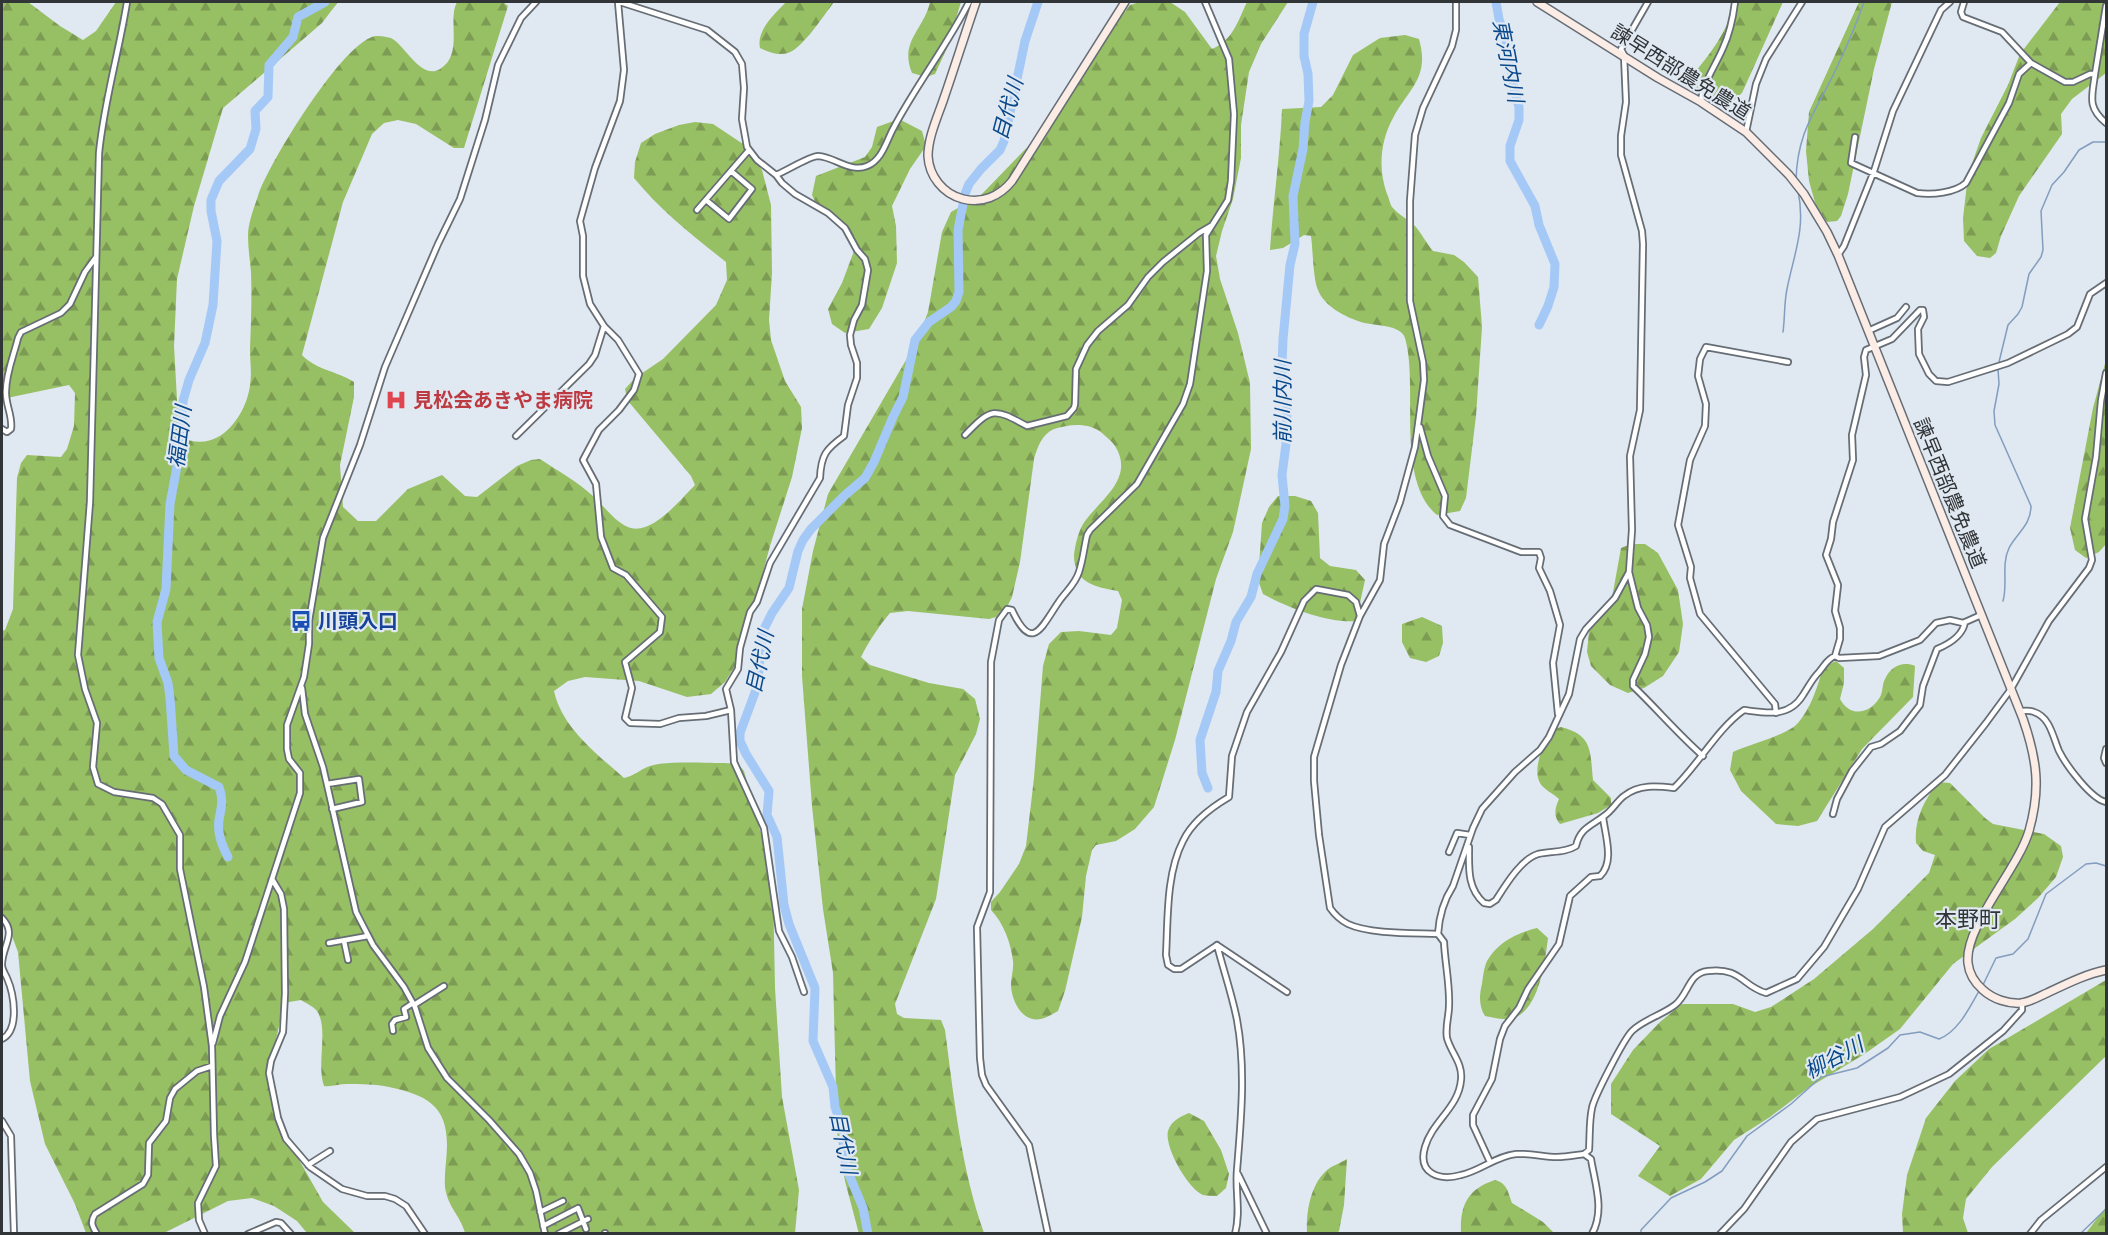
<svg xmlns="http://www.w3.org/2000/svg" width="2108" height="1235" font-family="'Exo 2','Noto Sans JP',sans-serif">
<defs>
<pattern id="forest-firs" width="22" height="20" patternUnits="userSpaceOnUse" patternTransform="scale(1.5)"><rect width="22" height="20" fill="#97bf64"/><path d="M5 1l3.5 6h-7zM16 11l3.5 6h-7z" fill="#7c9c53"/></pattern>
</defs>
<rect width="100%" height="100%" fill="#e0e8f1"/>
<path fill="url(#forest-firs)" d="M2,2H28L60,26L83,40L96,31L116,2H338L322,23L223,108L194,206L177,279L174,346L179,436C191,443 206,444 218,437C235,428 248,404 250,385C252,374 250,361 250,349C251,323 252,297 251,272C250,260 248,248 248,236C248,223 254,208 258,196C267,166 346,36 377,36C382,36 391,37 394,40C407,49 422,80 440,69C464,54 447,20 457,2H503L508,6L464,148H454L416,124L398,120L384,123L372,134L343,202L302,355C316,370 337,371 354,382V397L340,465L343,507L358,521H376L408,489L442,475L465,496L477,497L517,466L531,460L540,459C558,471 578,482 593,496C604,506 614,521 628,527C651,537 681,499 695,485L691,476L628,401L625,389L635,378L663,359L716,305L727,280L726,262C693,236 661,211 634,178L635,162L641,143L655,134L679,125L695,122L713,124L743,144L762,170L771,205L772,273L769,320L771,340L785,381L801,407L802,428L792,477L770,546L740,658L725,682L711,694L687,697L639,681L585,677L568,681L554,691C562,728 597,754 624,778C634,776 641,769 650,766C669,760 716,764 737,763L744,771L764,845L773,889L775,988L782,1097L799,1190L795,1233H465C460,1215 448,1208 445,1187C444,1173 447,1159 447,1145C447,1104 425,1095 389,1087C376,1084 360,1084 347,1084C339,1084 332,1087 324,1086C316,1064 329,1029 317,1011C314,1007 306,1003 301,1000L289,1002L283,1008L273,1053L272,1095L281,1128L323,1202L355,1233H307L297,1221L274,1206L252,1198L228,1201L164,1233H86L75,1204L45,1144L30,1081L18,952L6,920L2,916V631L5,630L13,609L17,478L21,463L27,455L61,457L67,449L74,426L75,393L69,385L2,399Z
M786,2H834C824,15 803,48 788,53C778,56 769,52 760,48C756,30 775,14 786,2Z
M930,2H961L947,48L935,74L926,77L912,73C899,41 924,30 930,2Z
M1140,2H1170L1185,12L1212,49C1233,40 1238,21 1247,2H1288L1261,44L1249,72L1241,125V158L1233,199L1222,231L1216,256L1220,279L1238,333L1250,383L1251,449L1233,532L1216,579L1175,740L1154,807L1135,829L1116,841L1096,845L1092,850L1086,876L1082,917L1065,991L1058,1011C1053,1014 1046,1018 1041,1019C1022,1023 1011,1000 1011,984C1011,977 1014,969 1013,961C1011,943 1003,922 991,910V902L1000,892L1019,864L1026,846L1034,778L1043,666L1049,644L1061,632L1079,631L1111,635L1117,628L1122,600L1118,591C1095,587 1074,583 1074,555C1075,545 1078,533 1083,524C1098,501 1136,479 1115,446C1112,441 1106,437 1102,433C1089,422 1069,424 1054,429C1042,434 1037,448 1034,459L1020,562L1012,597L1003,615L989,619L908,611L890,613C879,626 869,641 861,657L870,665L929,683L963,689L975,699L980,719L976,734L955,775L936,899L895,1004L897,1014L904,1018L941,1020L945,1030C954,1098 961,1168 984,1233L859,1234L845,1181L837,1132L833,973L823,909L812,806L802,676V609L813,551L828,494L916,343L928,312L942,232L951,212L981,195L1042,132L1108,34L1130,5Z
M1734,2H1783L1742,93L1727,106L1713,105L1689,87V79C1709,56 1728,32 1734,2Z
M1859,2H1892L1874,69L1848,194L1841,216L1837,221L1827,222L1816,206L1809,181L1806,151L1809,112Z
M2060,2H2106V73L2072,99L2061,114L2062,134L2019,196L2001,236L1996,253L1990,258L1977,256L1964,241L1963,218L1968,175L1981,138L2008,85L2020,54Z
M1405,35L1419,39C1430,78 1409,88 1393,118C1380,142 1378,169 1387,194C1389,198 1390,204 1392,207C1398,214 1407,219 1414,225C1421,232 1426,243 1433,251L1454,255L1464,262L1478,277L1482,327L1476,416L1466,498L1460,511L1437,515C1395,480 1419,386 1405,338C1401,324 1373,326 1361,322C1345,317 1324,306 1318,290C1313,279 1313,250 1311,236L1304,235L1283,248L1270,250C1273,203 1280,156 1282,109L1321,107L1333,95L1353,55L1380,38Z
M899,119L922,131L926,146L910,169L892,206L896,226L897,263L882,308L869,329L845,333L832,324L828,309L842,283L854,251L847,235L818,208L812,195L816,176L865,157L872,147L877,127Z
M2106,360V544L2099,552L2086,558L2075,550L2070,528L2093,408Z
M1278,496H1295L1311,501L1318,513L1320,558L1330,566L1356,570L1365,580L1356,621C1327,623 1289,608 1263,594L1258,580L1262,523L1269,507Z
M1631,544H1645L1658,553L1678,590L1683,624L1679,652L1663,676L1644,688L1628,693L1610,685L1591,666L1587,652L1589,631L1603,615L1612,598L1621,548Z
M1422,617L1442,626L1443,643L1439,656L1426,662L1410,658L1402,642V624Z
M1836,661L1844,668V683L1840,699C1850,718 1870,714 1880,697C1883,692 1882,684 1885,679C1891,666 1903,661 1915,666L1913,697L1862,749L1817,821L1798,826L1776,824L1741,791L1730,770L1733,752C1749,744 1788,735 1798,723C1811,708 1818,686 1823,667Z
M1561,727C1593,735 1590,751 1593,780L1611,798V805L1598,813L1560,824C1553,816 1555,808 1559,799C1553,793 1544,790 1540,783C1532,769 1544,746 1548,731Z
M1938,782L1950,783L1985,818L1993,824L2044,834L2061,846L2063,857L2056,877L2038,898L2015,919L1953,964L1900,1029L1863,1055L1808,1088L1770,1117L1734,1140L1701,1179L1670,1196L1638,1176L1660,1146L1611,1114V1084L1633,1050L1660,1022L1682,1004H1733L1755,1012L1771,1007L1814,979L1873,929L1929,873L1935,855L1923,851L1916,843C1914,819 1924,801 1938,782Z
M1537,928L1548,938C1545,961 1539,1015 1509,1019C1502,1020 1492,1017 1485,1016C1479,1007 1479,995 1482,984C1483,977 1484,967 1487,961C1498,942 1517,933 1537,928Z
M2106,980V1056L1992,1167L1966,1199L1963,1218L1968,1233H1903L1902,1214L1907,1175L1926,1118L1955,1081L1989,1049Z
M1189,1113L1204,1121L1221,1150L1229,1174L1226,1188L1217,1196C1213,1196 1207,1196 1203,1195C1188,1189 1164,1147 1168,1131C1171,1121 1180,1117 1189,1113Z
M1347,1159L1344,1205L1339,1231L1337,1233H1307C1306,1213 1310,1186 1326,1171C1331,1166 1341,1163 1347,1159Z
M1495,1180C1507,1183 1508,1192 1512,1203L1543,1222L1554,1233H1461C1460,1206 1467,1189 1495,1180Z
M2106,1207V1233H2086Z"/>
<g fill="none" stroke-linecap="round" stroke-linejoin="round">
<path stroke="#829dbe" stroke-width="1.5" d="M1796,181C1797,130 1817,110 1837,67C1846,48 1857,22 1864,2
M1783,332C1785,318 1784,303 1787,289C1794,254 1806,228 1798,191
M1999,362L2008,325L2018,314L2022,307L2029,274L2041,257L2043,250L2041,211L2052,185L2064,172L2079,150L2093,142H2106
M1998,369L1999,384L1994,411L1995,425L2031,506C2031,525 2017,533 2009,548C2001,565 2008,584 2003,601
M1982,987L1996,958L2013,954L2028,939L2046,894L2086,864L2096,863L2106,866
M1641,1234V1230L1671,1198L1705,1182L1722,1171L1747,1136L1791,1104L1821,1077L1857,1068L1888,1048L1900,1035L1920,1032L1939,1039C1958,1032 1970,1007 1979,991
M2080,1234L2106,1209"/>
<path stroke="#a4c9f7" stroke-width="9" d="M1496,2L1499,19L1511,56L1512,80L1519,107V120L1510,146V161L1535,206L1539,225L1555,264L1554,287L1548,306L1539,325
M1208,788L1202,773L1200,740L1216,692L1218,671L1231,641L1236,622L1251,597L1257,574L1283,519L1285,506L1282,475L1286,444L1287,407L1281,390L1283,339L1290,265L1295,244L1293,196L1303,149L1305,122L1309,101L1308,74L1304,56V34L1313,2
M228,857C222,845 217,834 219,820C221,808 224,800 219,787L186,770L174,756L170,698L168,683L159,658L157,622L166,589L170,504L181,445L183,401L189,380L205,343L213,305L217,241L211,211V200L219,181L250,149L256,129L255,111L268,97L269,65L293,37L298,17L325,2
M868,1234L863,1208L846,1167L843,1130L835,1107L833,1087L813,1041L815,988L789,924L784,905L777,837L767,815L769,791L746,754L740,741V733L757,687L763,631L772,613L789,588L798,551L803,540L811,529L844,496L865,478L874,462L893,417L903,397L915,340L929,322L951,307L956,301L959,292L958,230L965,194L969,184L981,169L1000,150L1004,141L1025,41L1038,2"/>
<defs>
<path id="street" d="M127,2C119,52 104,102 99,153L90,502L78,655L85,689L97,723L93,767L98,784L114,792L153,798L162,804L180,835V869L204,987L212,1046L214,1135L216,1166L198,1203L199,1220L205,1234
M618,2L624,70L620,101L595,168L580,221L583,236V276L590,304L604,326L618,340L639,374L634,390L619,410L599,430L583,460L596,484L601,537L613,568L626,575L662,617L660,632L625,662L632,688L625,718L630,723L660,724L679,718L706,716L731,710
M620,2L707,30L735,52L742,64L744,88L742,119L747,147L757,160L776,175L782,183L795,194L828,213L845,228L857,250L865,259L868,270L862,305L854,320L850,335L851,345L857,363V378L848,405L844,436C826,449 821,455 820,478L770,563L757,602L750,612L740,648L738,669L726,689L731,710L734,762L764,828L779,931L792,957L804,992
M1648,2L1621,49L1624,55L1626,102L1621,136V155L1642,231L1643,244L1640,410L1630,456L1632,530L1629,572L1638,608L1647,625L1649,637L1645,654L1633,680V686C1657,709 1678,734 1703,756
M1964,2L1961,12L1963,17L2002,32L2031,63L2065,82H2073L2090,74H2095C2092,97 2087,107 2106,123
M2095,74L2106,6
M1701,102C1702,84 1716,65 1723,48C1730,33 1733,18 1735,2
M1746,132L1756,84L1766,59L1802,2
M1855,137L1851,163L1917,193C1932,195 1955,193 1966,183L2009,103L2019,74L2031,63
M776,175C786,171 810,156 818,156C835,157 850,173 867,166C882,160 886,142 893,129C916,85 947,46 969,2
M706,200L729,219L752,189L731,171
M697,210L749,150
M1838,255L1844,246L1874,171L1893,111L1941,10L1950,2
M1868,331L1897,318L1906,307
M1420,427L1428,456L1445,496L1443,516L1450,525L1521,552H1539L1541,558L1539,568L1550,591L1560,625L1553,663L1558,714
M2,429L7,432L11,429C13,416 5,404 6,391C6,373 14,355 18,338L21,332L61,313L70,304L85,272L96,257
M965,435C992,407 994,408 1027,426L1067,416L1074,408L1075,404L1076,369L1087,345L1098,331L1128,305L1148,277L1163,262L1199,233L1211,226
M516,436L589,364L595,355L604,326
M1835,656L1840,639V628L1835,611L1838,585L1826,555L1831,539L1833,522L1853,460L1852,435L1866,375L1864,357L1866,350L1892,339L1920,310H1923L1924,317L1918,329L1919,354L1929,374L1936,381L1948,382L2008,363L2068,334L2077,327L2090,294L2106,283
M302,688L305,714L323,767L356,912L373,945L404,987L415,1007L428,1048L447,1078L489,1120L519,1154L530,1173L536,1191L545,1234
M2020,711C2024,711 2030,710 2034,712C2050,717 2053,737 2059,751C2066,765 2091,799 2106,802
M1776,713L1775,704L1700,614L1690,578L1691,567L1678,525L1690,460L1705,426L1706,404L1698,376L1700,359L1706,347L1788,362
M2106,749L2104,758L2106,763
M327,784L359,779L362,802L332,809
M1833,814L1837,799L1852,771L1871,747L1881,744L1900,731L1920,705L1923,686L1937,649C1949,644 1963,635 1965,622
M1469,847C1469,868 1467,888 1484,903L1490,904L1496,900C1505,886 1521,859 1538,854C1551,851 1565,853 1576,846C1580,828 1591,826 1604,816C1612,811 1617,801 1624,796C1639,784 1657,786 1674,788C1699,764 1717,729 1744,710C1767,713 1789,718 1803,695C1809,686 1812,679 1819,672C1825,665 1827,659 1835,656L1839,658L1879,656L1920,640L1936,623L1950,620L1963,623L1981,615
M1449,852L1457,833L1470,835
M272,879L281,894L284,909L285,993L283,1032L271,1061L269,1073L278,1118L286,1139L310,1167L342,1189L367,1196H385L395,1199L406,1206L425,1234
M2,918C18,934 1,947 2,966C3,972 5,973 7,978C14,994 20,1030 2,1039
M1438,934C1414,933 1369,934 1348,924C1340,920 1335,915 1330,908L1319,835L1314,781V757L1341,665L1360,616L1380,580L1384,544L1400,502L1415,447L1424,380L1423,362L1410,301V201L1415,135L1423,108L1452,46L1456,30V2
M344,941L348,960
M329,943L368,936
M1217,945L1181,969H1174L1168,965L1166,955C1168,919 1166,874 1183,841C1192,822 1212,807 1229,797L1232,756L1247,712L1281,652L1304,601L1316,589L1348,595L1356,602L1360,616
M1217,945C1223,969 1232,994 1237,1020C1246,1069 1241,1120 1237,1170C1235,1191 1241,1212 1235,1234
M1217,945L1287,992
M414,1005L444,986
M393,1031L392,1024L395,1020L406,1017L404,1009L413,1003
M213,1043L220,1016L245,962L300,793V773L289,759L287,749V725L304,677L309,644V621L323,538L360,445L385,367L438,244L460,199L485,120L498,65L521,18L536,2
M2,1121L11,1136L14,1234
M1584,1154L1589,1150C1590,1136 1589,1122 1592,1108C1594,1097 1624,1039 1632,1031C1643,1020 1662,1015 1675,1005C1689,994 1688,973 1708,971C1741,967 1742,986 1766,993L1797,979L1824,947L1858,889L1885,827L1945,775L1986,723L2011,689L2049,621L2089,568L2092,560L2085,519L2096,457L2101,401L2106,373
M1490,1162L1473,1125V1115L1492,1079L1500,1039L1505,1026L1519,1008L1528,989L1559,944L1570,896L1591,877L1600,876C1615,862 1605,835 1603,817
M308,1165L330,1151
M1238,1174L1267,1234
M540,1212L563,1201
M543,1226L578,1208L586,1229
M97,1234C92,1226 90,1222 95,1214L143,1184L148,1175L149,1143L166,1121L170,1098L175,1089L197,1071L212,1066
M248,1234L276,1222L281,1223L291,1234
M558,1234L588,1219
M605,1234V1233
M1048,1234L1029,1145L986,1085L982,1075L980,1058L977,927L990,892L991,662L999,620L1007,609L1012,610C1032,653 1041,628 1058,603C1065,592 1075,585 1079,572C1083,560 1084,548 1087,535L1090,530L1137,484L1183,404L1190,384L1207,271L1206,235L1228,200L1231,181L1234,114L1229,59L1205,2
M1592,1234C1605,1210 1595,1184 1591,1159L1584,1154C1576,1155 1566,1157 1557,1157C1544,1157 1530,1153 1516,1154C1496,1156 1480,1171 1461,1175C1440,1181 1417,1174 1425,1147C1432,1122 1459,1107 1461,1080C1463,1063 1451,1053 1447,1038C1445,1027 1449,1016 1449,1006C1450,985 1445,963 1444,942L1438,934C1439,918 1444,900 1453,886L1473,828L1482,809L1515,772L1540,750L1549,737L1569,694L1580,639L1586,629L1615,598L1629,572
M1720,1234L1744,1209L1791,1142L1817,1119L1900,1097L1949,1074L2003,1031L2022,1010V1002
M2030,1234L2041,1220L2106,1167"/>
<path id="secondary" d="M976,2C965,34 955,66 944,98C938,116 928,137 928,156C929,176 943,194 963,199C982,204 1000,196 1012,181L1125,2
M1537,2L1658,78L1701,102L1746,132L1789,175L1804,194L1827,232L1838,255L2023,719C2037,759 2041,789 2029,831C2018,869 1964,927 1968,963C1969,973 1975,983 1983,990C1993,999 2008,1004 2021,1003C2030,1002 2038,997 2047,993C2066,984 2086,974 2106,970"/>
</defs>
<use href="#street" stroke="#666d75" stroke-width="8"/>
<use href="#secondary" stroke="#666d75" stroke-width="10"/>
<use href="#street" stroke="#fff" stroke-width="4.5"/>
<use href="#secondary" stroke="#fbece5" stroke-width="7"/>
</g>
<defs>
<symbol id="hospital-bare" viewBox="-9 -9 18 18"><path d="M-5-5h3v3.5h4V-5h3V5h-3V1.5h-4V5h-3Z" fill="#e0444e" stroke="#e0e8f1" stroke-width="2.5" paint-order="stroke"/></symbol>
<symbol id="bus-bare" viewBox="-9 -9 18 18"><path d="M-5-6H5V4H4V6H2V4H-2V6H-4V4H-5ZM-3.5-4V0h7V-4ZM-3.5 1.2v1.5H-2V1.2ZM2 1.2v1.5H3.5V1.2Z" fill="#1a4fb4" stroke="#e0e8f1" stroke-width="2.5" paint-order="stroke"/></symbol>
</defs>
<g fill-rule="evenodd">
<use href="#hospital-bare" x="381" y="385" width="30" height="30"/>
<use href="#bus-bare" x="286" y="606" width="30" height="30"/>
</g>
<g text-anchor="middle" stroke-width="4.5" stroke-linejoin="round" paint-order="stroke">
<g font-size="20" fill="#323538" stroke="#e0e8f1">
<text transform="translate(1681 72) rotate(32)" y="7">諫早西部農免農道</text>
<text transform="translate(1950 493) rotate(68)" y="7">諫早西部農免農道</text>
</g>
<g font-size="20" font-weight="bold" fill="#be3a42" stroke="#e0e8f1" text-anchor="start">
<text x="413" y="407">見松会あきやま病院</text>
</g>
<g font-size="20" font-weight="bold" fill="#164399" stroke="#e0e8f1" text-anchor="start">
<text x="318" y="628">川頭入口</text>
</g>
<g font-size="21" font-style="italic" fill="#09488b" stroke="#e0e8f1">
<text transform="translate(1508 61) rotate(79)" y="7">東河内川</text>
<text transform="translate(1008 109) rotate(-75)" y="7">目代川</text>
<text transform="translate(1283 402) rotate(-90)" y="7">前川内川</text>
<text transform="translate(180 437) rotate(-83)" y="7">福田川</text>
<text transform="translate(760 662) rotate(-78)" y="7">目代川</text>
<text transform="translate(1834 1058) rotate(-28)" y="7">柳谷川</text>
<text transform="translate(843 1143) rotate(79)" y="7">目代川</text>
</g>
<g font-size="22" fill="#323538" stroke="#e0e8f1">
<text x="1968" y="927">本野町</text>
</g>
</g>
<rect width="2108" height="1235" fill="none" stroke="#323538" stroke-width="6"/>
</svg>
